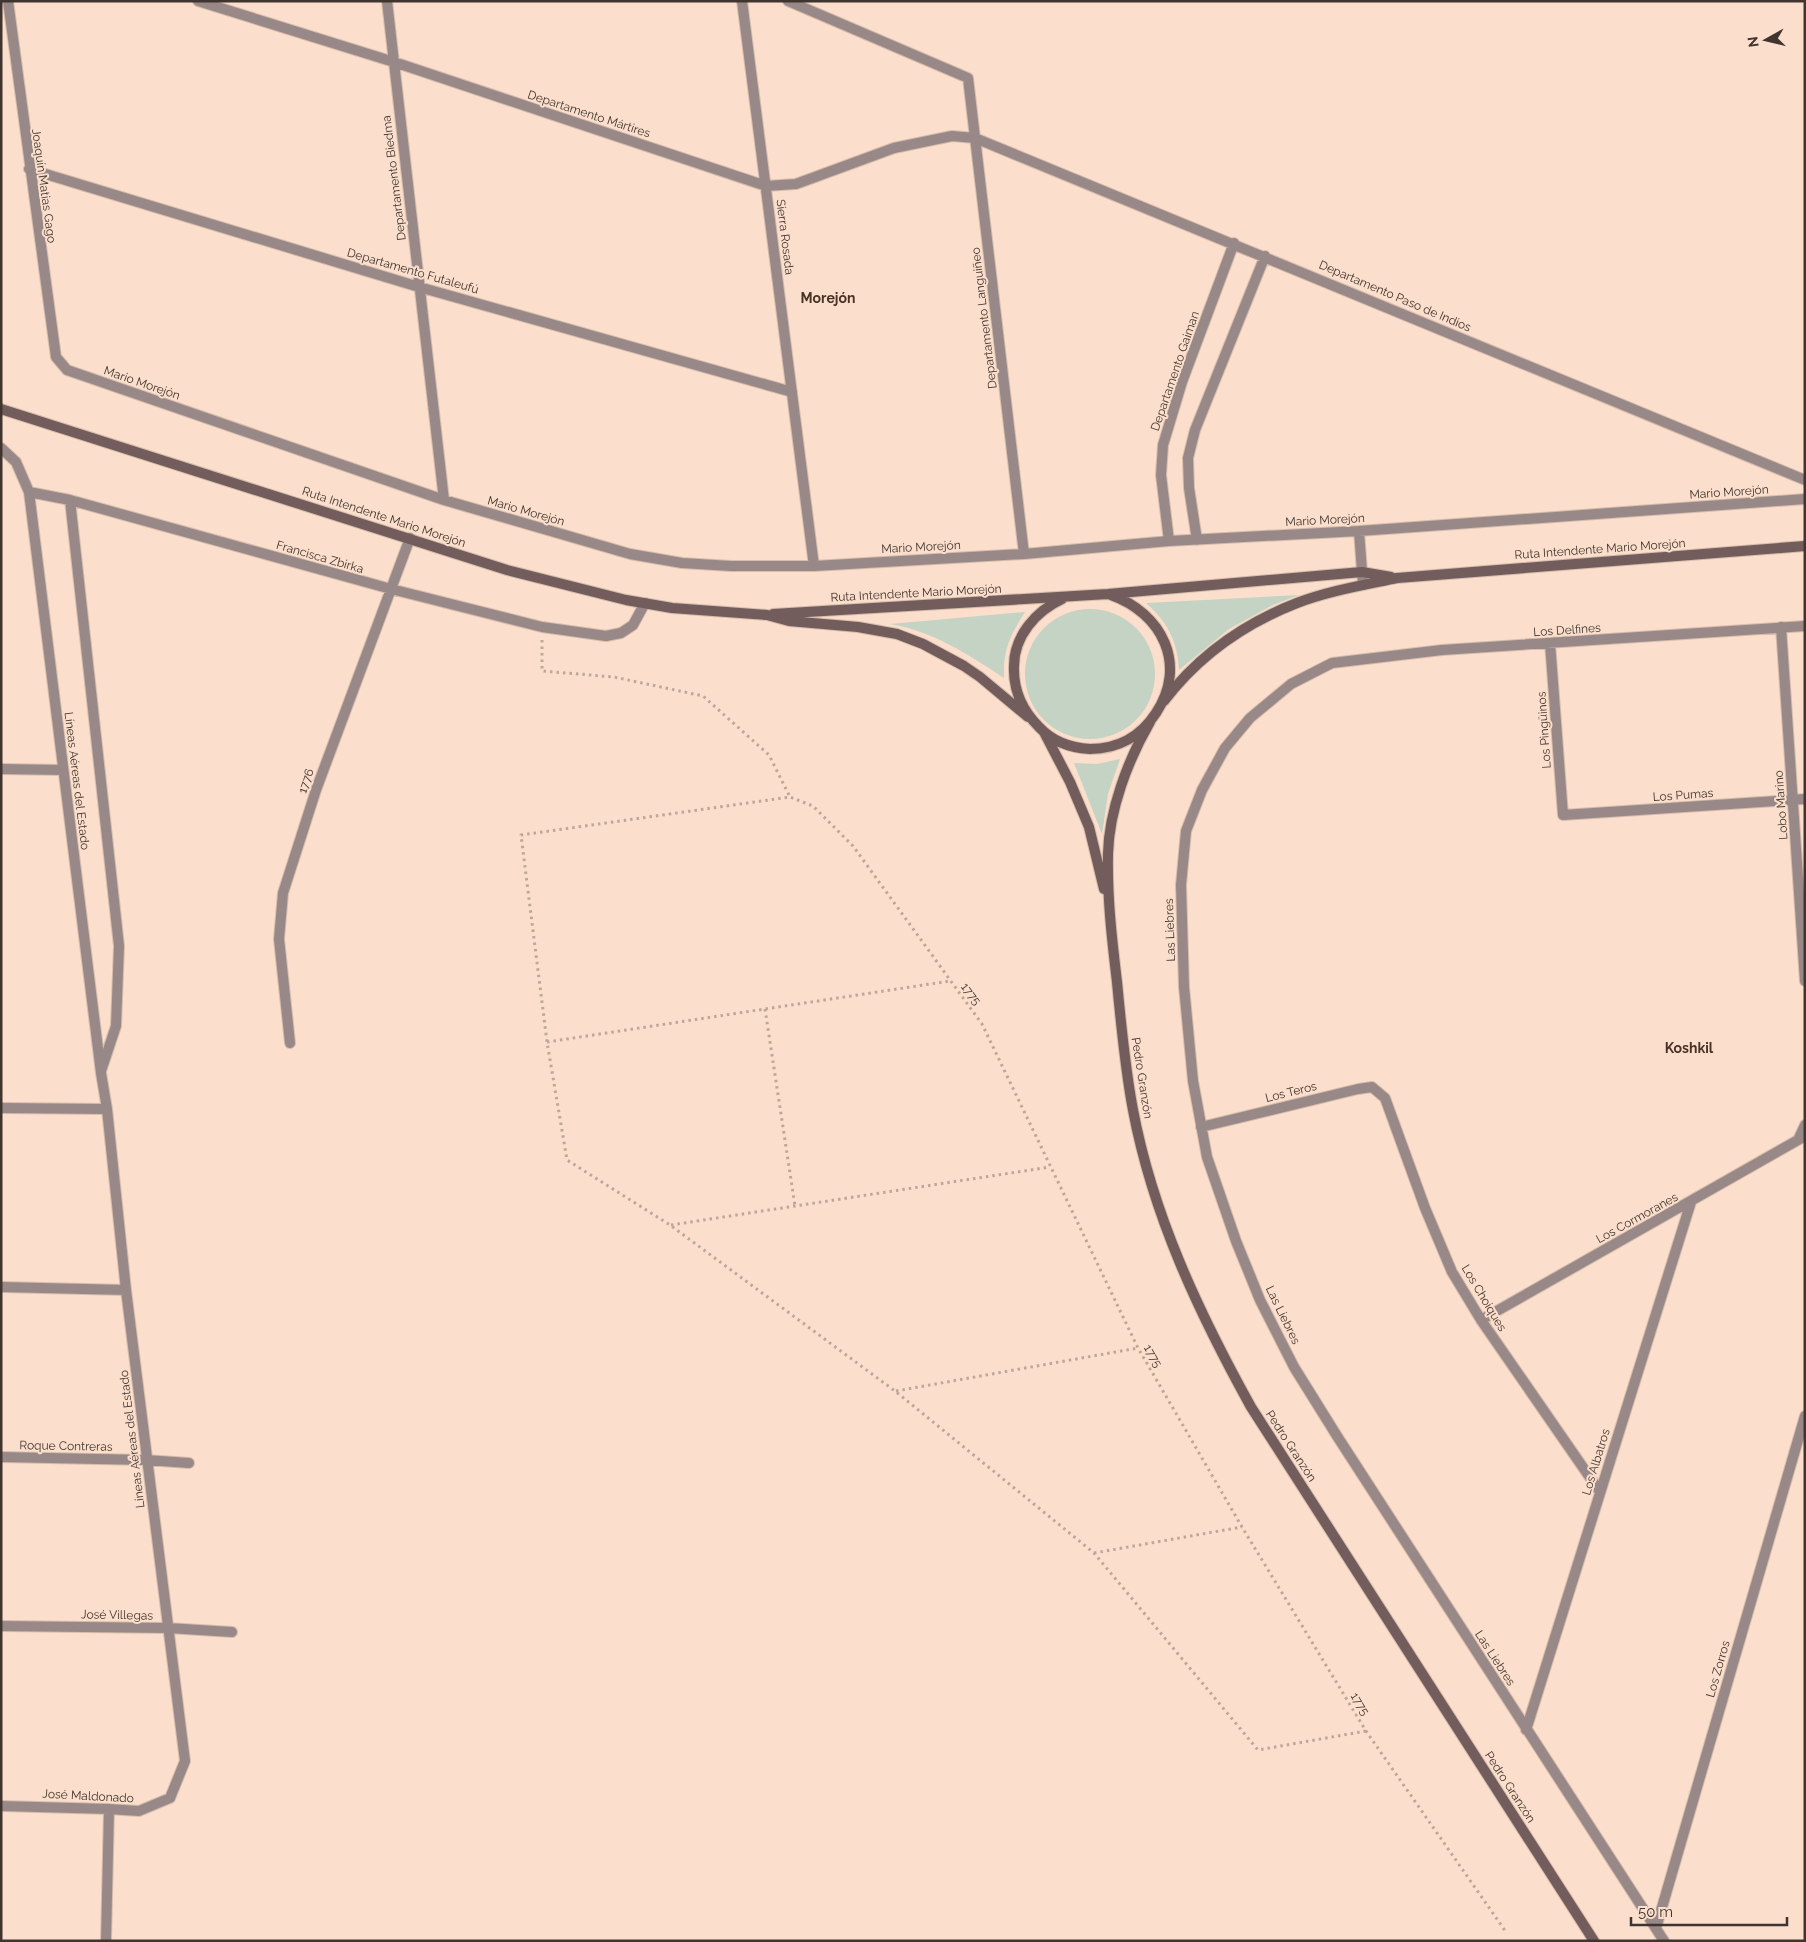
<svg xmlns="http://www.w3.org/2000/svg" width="1806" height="1942" font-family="Raleway,sans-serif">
<rect width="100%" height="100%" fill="#fbdfcc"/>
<path fill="#c4d3c3" d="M1299,595L1273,605L1229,629L1179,670C1178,642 1167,621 1146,603Z
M1025 674a65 65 0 1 1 130 0a65 65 0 1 1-130 0Z
M1025,612C1010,636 1003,649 1004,678C968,654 932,631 890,624Z
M1120,759L1108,794L1102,834L1074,763L1097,764Z"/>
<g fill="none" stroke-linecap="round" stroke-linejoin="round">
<defs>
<path id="street" d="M8,1L56,357L67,370L444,500L630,554L682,563L731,566H814L1024,554L1169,541L1359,531L1805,499
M198,1L394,62L766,186L796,184L894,148L952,136L975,138L1805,480
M387,1L444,500
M742,1L814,566
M788,1L968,78L1024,554
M29,169L419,287L792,392
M1,448L16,462L29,492L101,1073L107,1109L126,1290L185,1761L170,1798L139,1811L109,1809L1,1806
M29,492L70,500L391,589L542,627L606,636L621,633L633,625L645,603
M70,500L119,946L116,1026L101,1071
M1359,531L1363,585
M1197,540L1189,488L1188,458L1195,430L1265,256
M1169,541L1161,475L1163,445L1182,382L1234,243
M1781,627L1805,981
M1550,643L1563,815L1805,799
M1,769L63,770
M290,1043L279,939L283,893L316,790L410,538
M1,1108L107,1109
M1201,1127L1358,1089L1372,1087L1385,1098L1425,1208L1452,1272L1481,1320L1600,1492
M1798,1140L1805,1125
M1,1287L126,1290
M1481,1320L1805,1136
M1,1457L146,1460L189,1463
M1,1626L168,1628L232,1632
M1526,1730L1691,1202
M1656,1928L1805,1416
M106,1941L109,1809
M1664,1941L1337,1436L1294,1367L1260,1300L1236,1241L1207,1157L1193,1081L1184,987L1181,885L1186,831L1202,790L1225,748L1250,718L1291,684L1332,663L1442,650L1805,626"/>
<path id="secondary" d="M1,409L507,570L626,600L672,608L767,615L789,621L858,627L897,634L923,644L964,666L980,677L1028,717
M1062,599C1036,611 1014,636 1014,666C1013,690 1022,710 1039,727C1052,741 1071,748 1090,749C1118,749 1141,736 1156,713C1188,665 1162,613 1111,595
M773,614L1108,594L1362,572L1391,577
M1164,701C1199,655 1243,624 1297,603C1328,591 1364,585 1397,578L1805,546
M1150,722C1128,760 1109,810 1108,854C1107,897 1112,940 1117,982C1121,1025 1125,1068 1133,1110C1153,1216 1199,1313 1251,1407L1594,1941
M1045,734L1070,782L1089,827L1104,889"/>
</defs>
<use href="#street" stroke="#d6bdac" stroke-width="12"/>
<use href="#secondary" stroke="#d6bdac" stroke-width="12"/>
<path stroke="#bda798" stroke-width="3" stroke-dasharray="2.5 4" stroke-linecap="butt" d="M542,640V671L614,677L703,696L769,755L790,797
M765,1009L795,1206
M547,1042L950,981
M671,1225L1050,1167
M896,1391L1138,1348
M1094,1553L1242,1527
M1366,1731L1258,1750L1094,1553L895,1391L670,1225L567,1160L547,1042L521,835L790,797L813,806L853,846L982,1024L1138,1348L1242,1527L1366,1731L1506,1932"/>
<use href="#street" stroke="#988988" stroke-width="10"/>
<use href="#secondary" stroke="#725d5c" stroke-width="10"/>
</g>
<g text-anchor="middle" stroke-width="4" stroke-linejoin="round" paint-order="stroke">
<g font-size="12" fill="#40352e" stroke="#fbdfcc">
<text transform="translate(589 114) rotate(18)" y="4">Departamento Mártires</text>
<text transform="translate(394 178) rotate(-97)" y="4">Departamento Biedma</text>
<text transform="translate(44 186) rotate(82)" y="4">Joaquín Matias Gago</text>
<text transform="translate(785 237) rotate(83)" y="4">Sierra Rosada</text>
<text transform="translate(413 271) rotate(16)" y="4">Departamento Futaleufú</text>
<text transform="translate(1395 296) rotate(23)" y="4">Departamento Paso de Indios</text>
<text transform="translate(984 318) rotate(-97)" y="4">Departamento Languiñeo</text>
<text transform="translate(1175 371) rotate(-71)" y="4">Departamento Gaiman</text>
<text transform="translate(142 383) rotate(19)" y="4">Mario Morejón</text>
<text transform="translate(1729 492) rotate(-4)" y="4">Mario Morejón</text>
<text transform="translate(526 511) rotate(16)" y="4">Mario Morejón</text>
<text transform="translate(384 517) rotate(18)" y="4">Ruta Intendente Mario Morejón</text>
<text transform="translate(1325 520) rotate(-3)" y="4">Mario Morejón</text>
<text transform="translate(921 547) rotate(-3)" y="4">Mario Morejón</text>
<text transform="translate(1600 549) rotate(-4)" y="4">Ruta Intendente Mario Morejón</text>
<text transform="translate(320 557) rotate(16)" y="4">Francisca Zbirka</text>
<text transform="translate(916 593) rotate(-3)" y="4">Ruta Intendente Mario Morejón</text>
<text transform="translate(1567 630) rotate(-4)" y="4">Los Delfines</text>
<text transform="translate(1544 730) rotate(-94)" y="4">Los Pingüinos</text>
<text transform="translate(77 781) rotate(83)" y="4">Líneas Aéreas del Estado</text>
<text transform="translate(306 781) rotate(-71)" y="4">1776</text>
<text transform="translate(1683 795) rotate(-4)" y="4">Los Pumas</text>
<text transform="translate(1781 805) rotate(-94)" y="4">Lobo Marino</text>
<text transform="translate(1170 930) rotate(-92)" y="4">Las Liebres</text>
<text transform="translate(971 994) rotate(53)" y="4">1775</text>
<text transform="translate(1142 1078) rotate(81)" y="4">Pedro Granzón</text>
<text transform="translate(1291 1092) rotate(-14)" y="4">Los Teros</text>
<text transform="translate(1637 1218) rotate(-29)" y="4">Los Cormoranes</text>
<text transform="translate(1484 1298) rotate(59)" y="4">Los Choiques</text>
<text transform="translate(1283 1315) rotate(64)" y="4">Las Liebres</text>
<text transform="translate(1153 1356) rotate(60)" y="4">1775</text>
<text transform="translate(132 1439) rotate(-97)" y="4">Líneas Aéreas del Estado</text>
<text transform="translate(66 1446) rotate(1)" y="4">Roque Contreras</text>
<text transform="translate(1291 1446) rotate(57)" y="4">Pedro Granzón</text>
<text transform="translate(1596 1462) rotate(-73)" y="4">Los Albatros</text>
<text transform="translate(117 1615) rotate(1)" y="4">José Villegas</text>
<text transform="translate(1495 1658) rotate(57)" y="4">Las Liebres</text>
<text transform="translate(1718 1669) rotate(-74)" y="4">Los Zorros</text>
<text transform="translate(1360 1704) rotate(59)" y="4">1775</text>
<text transform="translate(1510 1787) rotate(57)" y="4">Pedro Granzón</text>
<text transform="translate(88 1796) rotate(3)" y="4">José Maldonado</text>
</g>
<g font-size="14" font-weight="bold" fill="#483324" stroke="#fbdfcc">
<text x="828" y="303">Morejón</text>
<text x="1689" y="1053">Koshkil</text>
</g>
</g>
<rect width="1806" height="1942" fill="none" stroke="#40352e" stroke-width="5"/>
<g transform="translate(1766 40) rotate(262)" stroke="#fbdfcc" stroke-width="4" paint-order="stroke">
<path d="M0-4L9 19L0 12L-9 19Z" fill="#40352e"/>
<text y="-8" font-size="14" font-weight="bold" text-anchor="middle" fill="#40352e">N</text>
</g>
<path d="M1631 1917v8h156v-8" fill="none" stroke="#40352e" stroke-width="2.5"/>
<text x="1638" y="1917" font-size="15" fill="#40352e" stroke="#fbdfcc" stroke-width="4" paint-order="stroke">50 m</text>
</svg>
